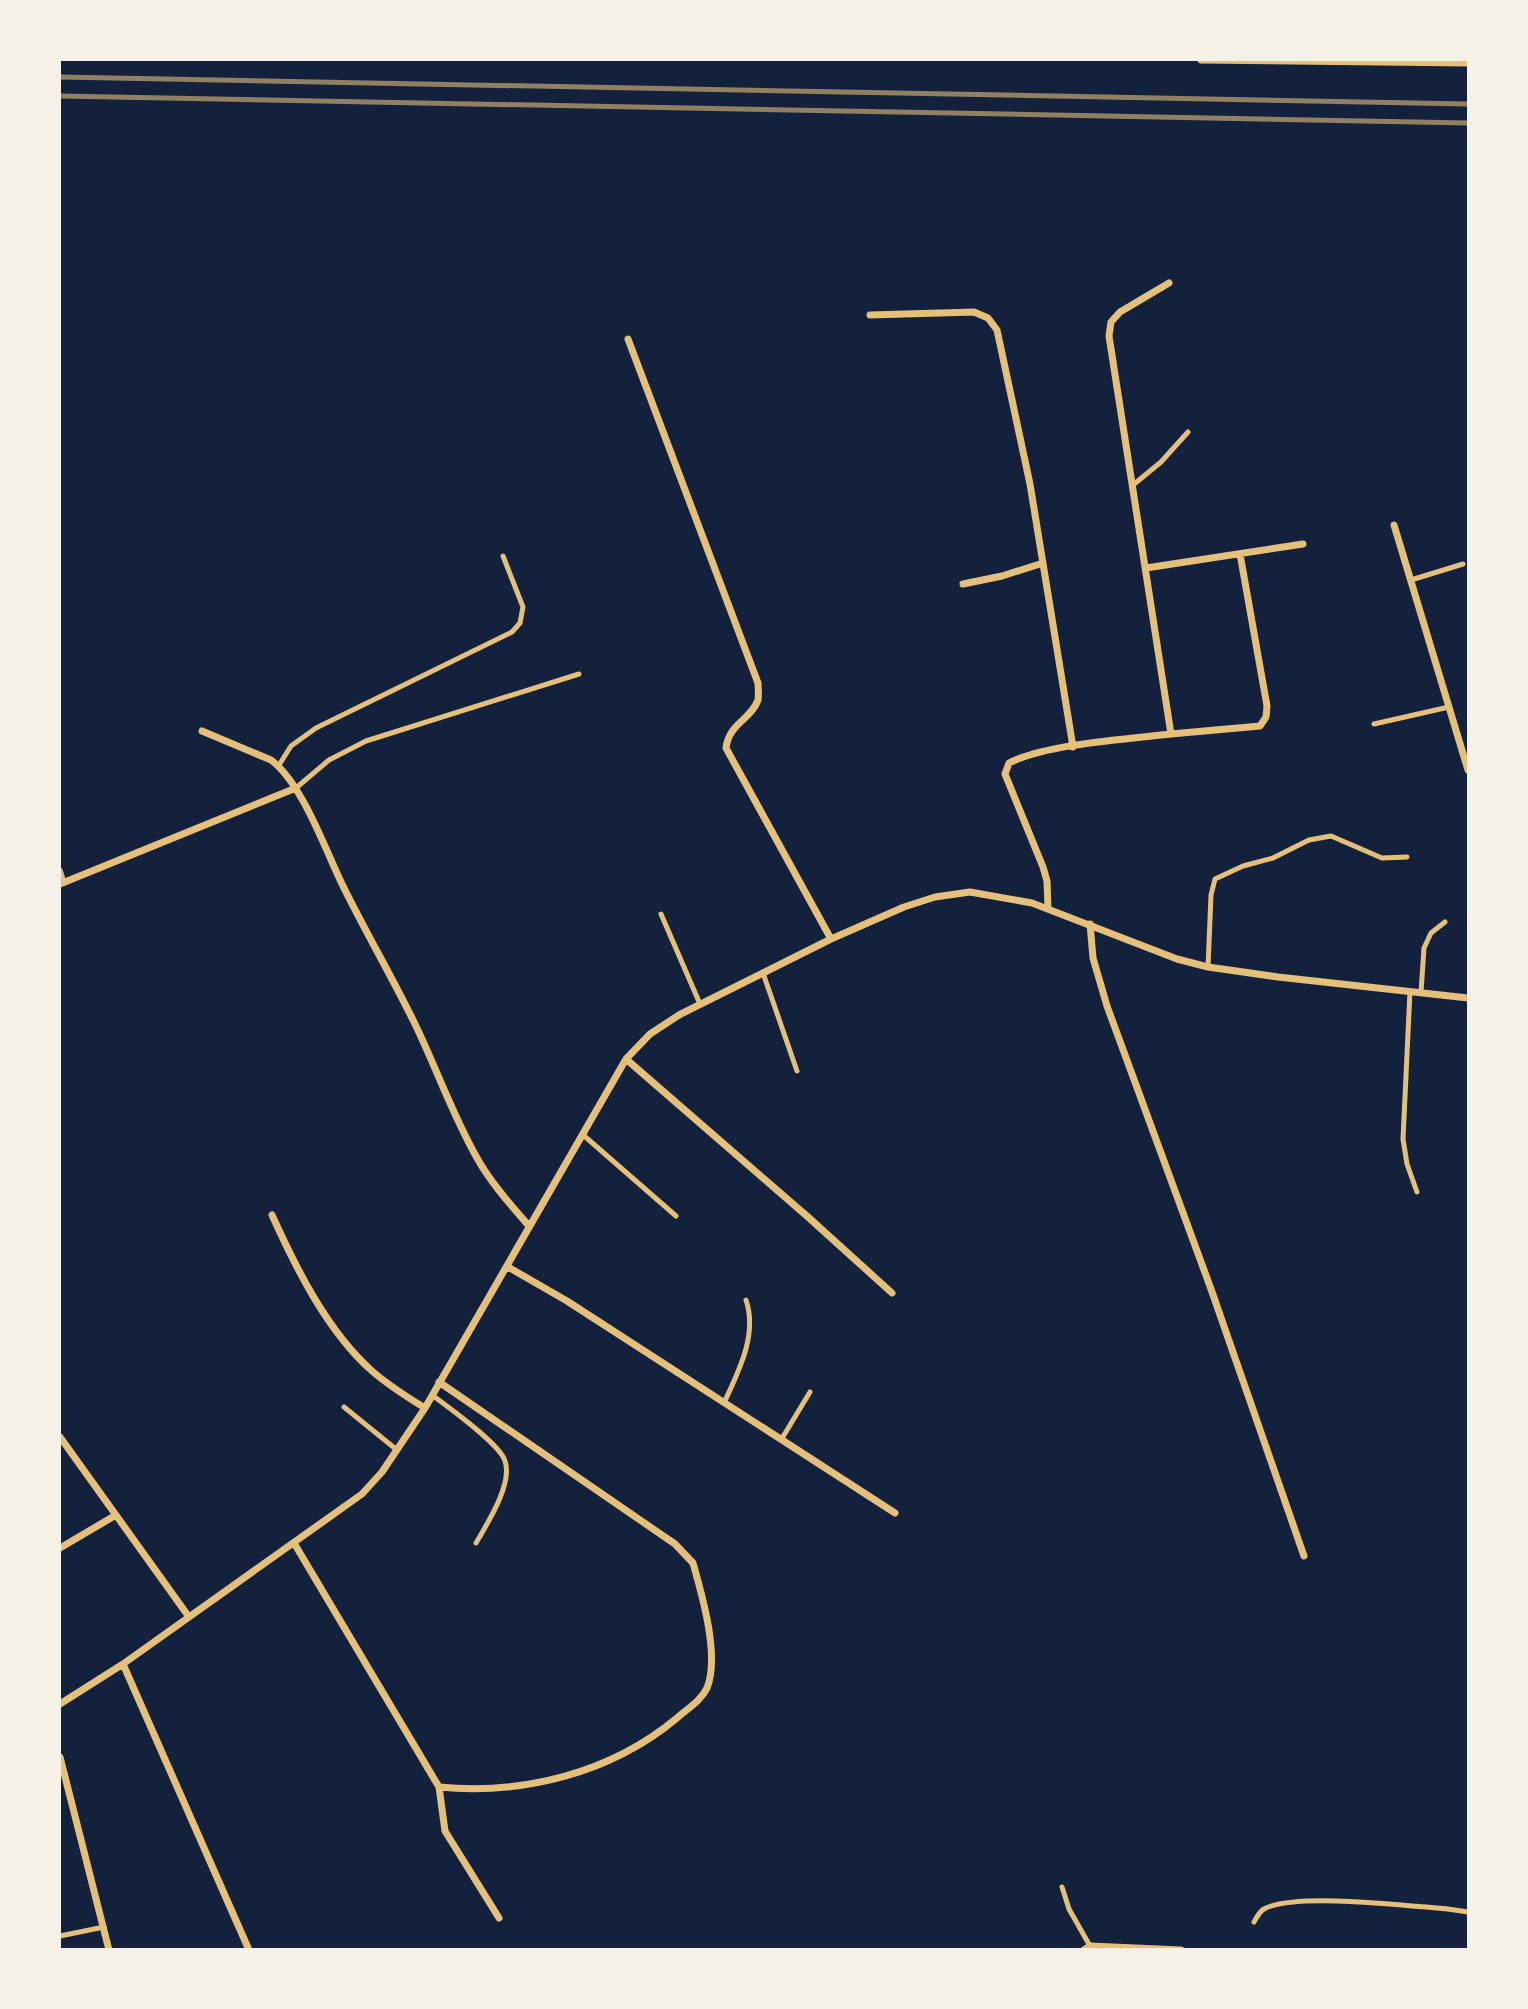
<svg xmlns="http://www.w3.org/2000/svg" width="1528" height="2009" font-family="Poppins,sans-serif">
<rect width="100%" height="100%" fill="#14213d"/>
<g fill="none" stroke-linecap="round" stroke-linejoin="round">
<path stroke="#e5c07b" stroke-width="5" d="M1133,485L1161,462L1188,432
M1411,580L1463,564
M1374,724L1449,707
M279,765L291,746L316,728L512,632L520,623L523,607L503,556
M296,788L329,760L366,741L579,674
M60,870L64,882
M661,914L700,1004
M1208,967L1211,895L1215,879L1243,866L1273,858L1309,840L1331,836L1382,858L1407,857
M763,973L797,1071
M1410,991L1403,1139L1407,1164L1417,1192
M1421,992L1424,948L1431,933L1445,922
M582,1134L676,1216
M432,1395C448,1407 500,1444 505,1461C513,1484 487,1524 476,1543
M724,1403C738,1372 758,1335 746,1300
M344,1407L397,1450
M781,1440L810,1392
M1062,1887L1069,1909L1090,1946
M1254,1922C1257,1917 1259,1912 1264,1909C1294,1892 1409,1906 1448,1909L1468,1912
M60,1936L104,1927"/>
<path stroke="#e5c07b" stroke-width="7" d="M1201,60L1468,63
M870,315L974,312L988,318L997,330L1030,484L1073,747
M628,339L758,683C758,687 759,696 758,700C751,720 729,723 726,748L831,939
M1394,525L1468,770
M1146,568L1303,544
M963,584L1002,576L1043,563
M202,731L271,760C302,783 325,849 342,884C365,931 391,975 414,1022C436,1067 452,1114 477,1158C491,1183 510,1204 529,1226
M1171,734L1260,726L1266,717L1267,706L1240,554
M60,884L296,788
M1048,908L1047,881L1043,867L1005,774L1009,763C1046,744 1128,739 1171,734L1109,336L1111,322L1120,312L1169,283
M1090,924L1093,958L1107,1006L1211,1289L1304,1556
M626,1059L808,1217L892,1293
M272,1215C296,1268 327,1331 372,1371C388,1385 407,1397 425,1408
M508,1267L567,1301L895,1513
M60,1437L189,1617
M294,1543L439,1787C524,1795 611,1773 677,1718C687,1709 701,1701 707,1688C720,1656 702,1595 693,1563L675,1544L439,1382
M60,1548L116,1515
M123,1664L249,1950
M60,1704L123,1664L362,1494L382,1472L425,1408L626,1059L650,1034L679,1015L831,939L904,907L935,897L970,892L1032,903L1177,959L1208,967L1278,977L1468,998
M60,1757L109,1950
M439,1787L445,1831L499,1918
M1084,1950L1090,1946L1181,1950"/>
<path stroke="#918062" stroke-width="5" d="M60,77L1468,104
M60,96L1468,123"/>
</g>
<rect width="1528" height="2009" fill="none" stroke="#f6f1e7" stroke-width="122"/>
</svg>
